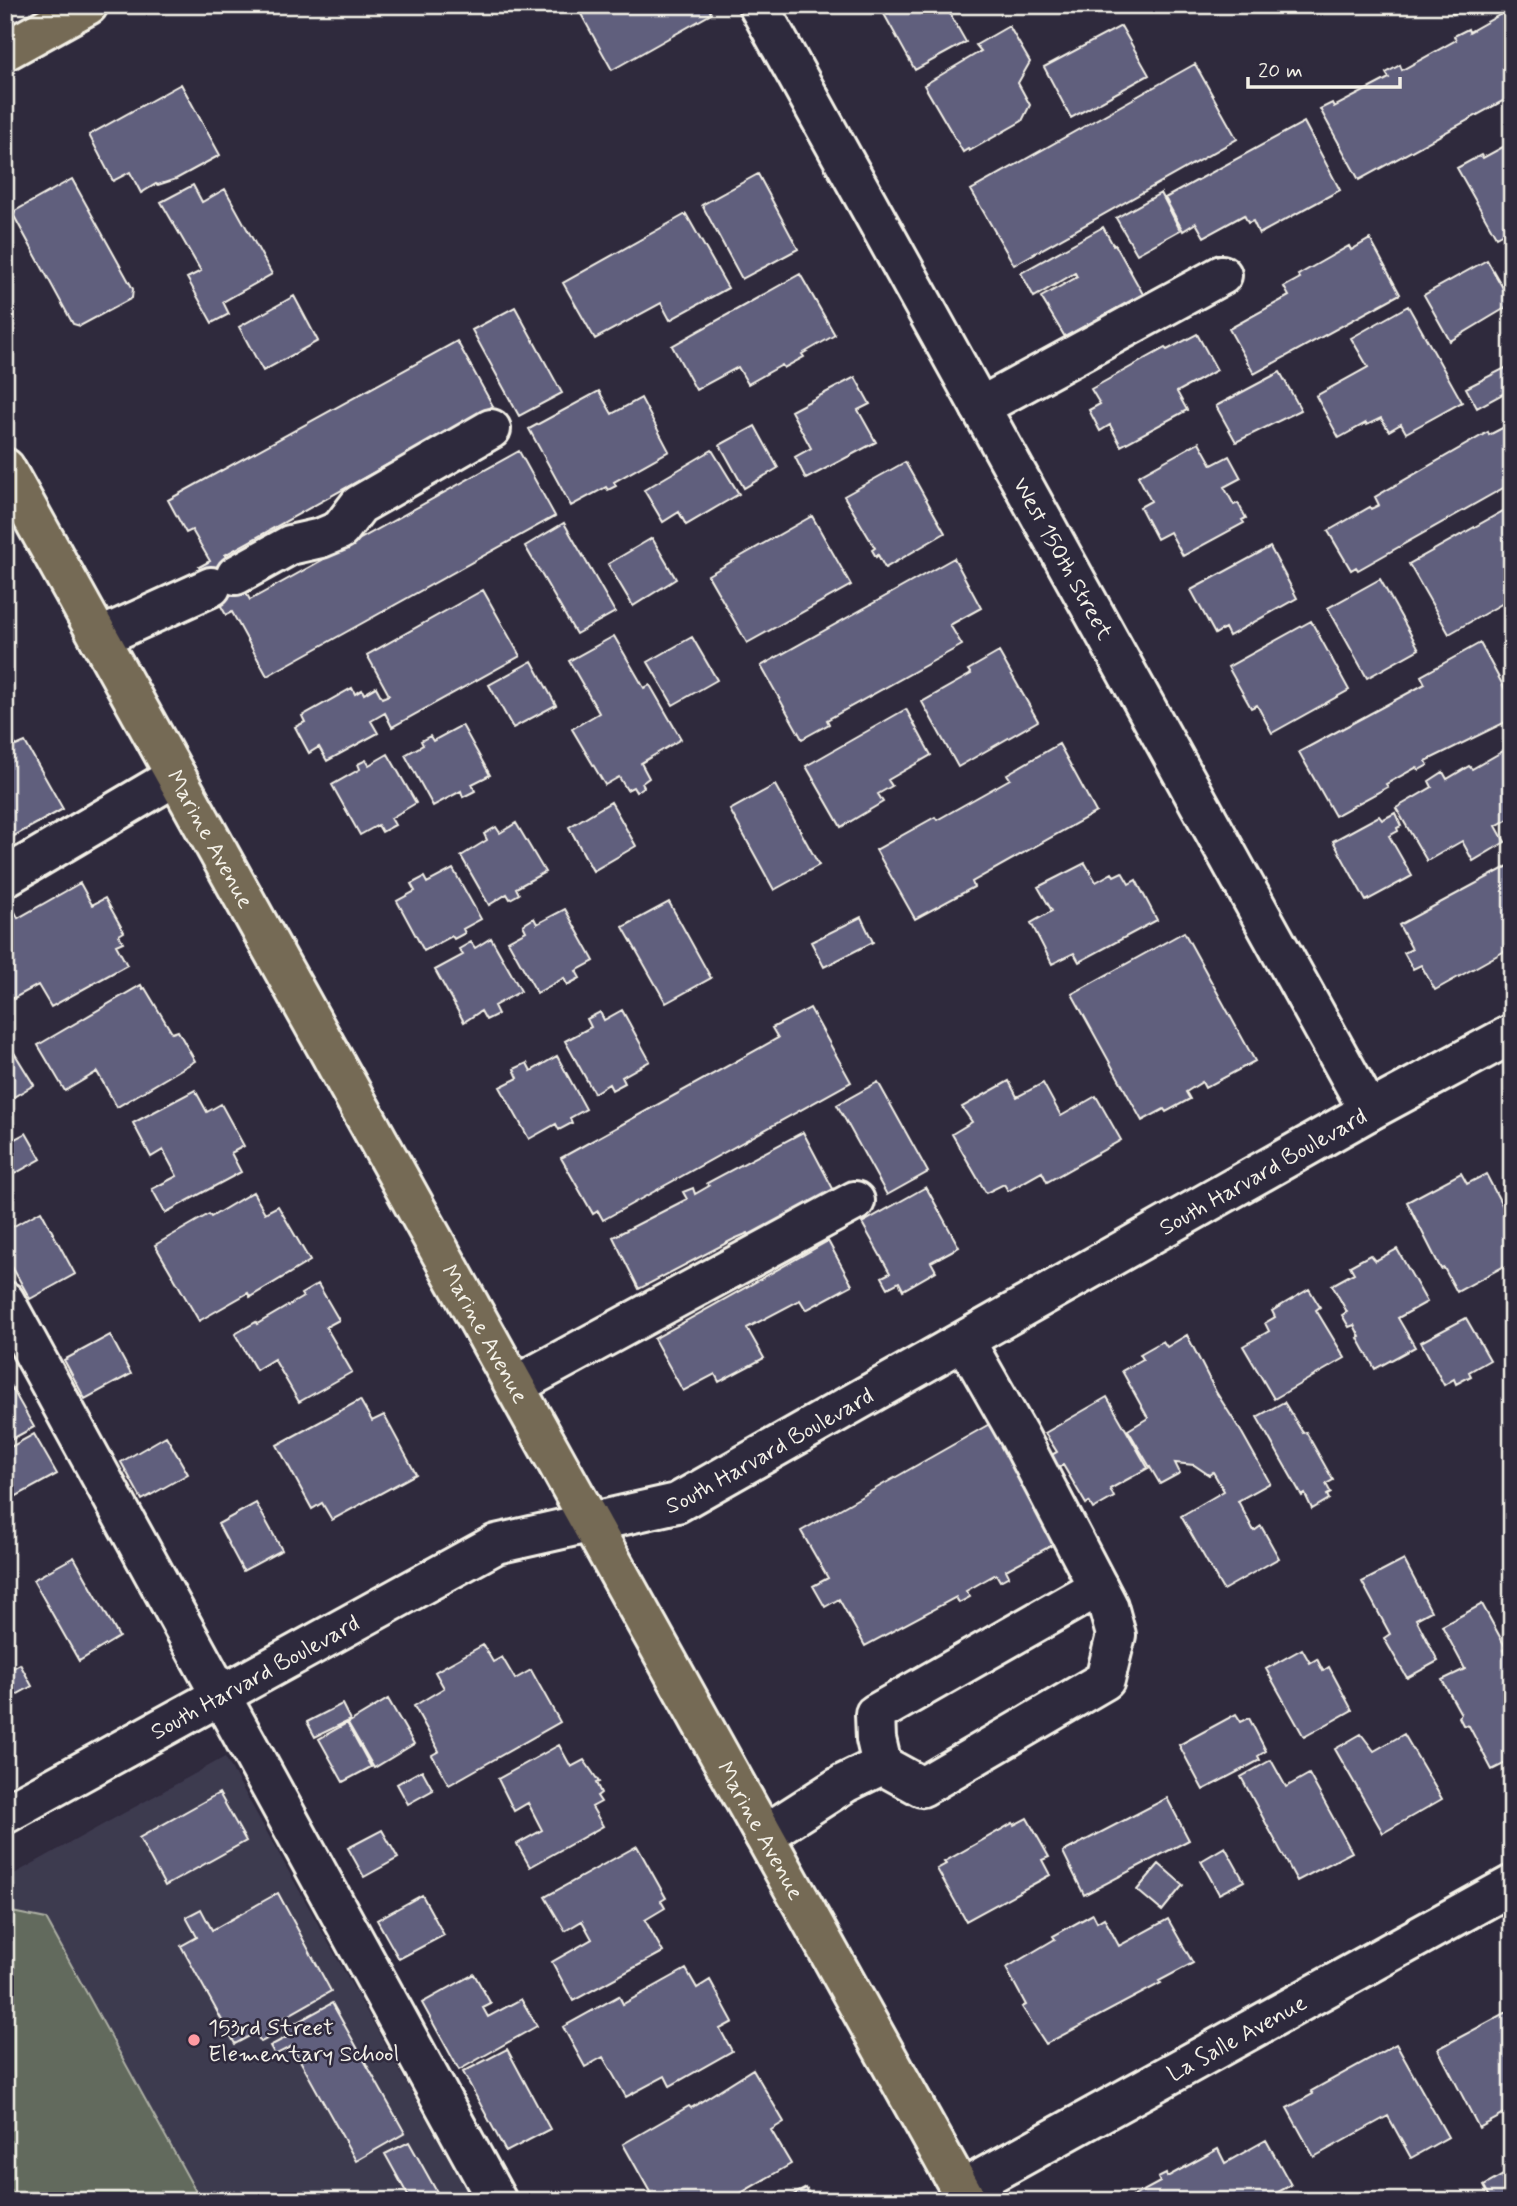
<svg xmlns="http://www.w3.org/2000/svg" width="1517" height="2206" font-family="Mynerve,sans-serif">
<rect width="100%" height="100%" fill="#2f2a3d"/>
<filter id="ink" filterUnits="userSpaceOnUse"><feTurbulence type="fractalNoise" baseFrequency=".0143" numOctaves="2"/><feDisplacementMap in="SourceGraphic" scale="14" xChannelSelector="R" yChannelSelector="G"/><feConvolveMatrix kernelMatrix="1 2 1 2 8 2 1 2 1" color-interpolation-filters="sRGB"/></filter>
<g filter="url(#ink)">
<path fill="#3e3a50" d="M225,1757L472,2201H5V1879Z"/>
<path fill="#626a5d" stroke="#abaea2" stroke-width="2" d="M12,1912L46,1919L201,2201H5V1916Z"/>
<path fill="#615f7d" stroke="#f4f1e8" stroke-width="2" d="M576,5H708L711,14L612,70Z
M879,5H945L966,42L915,70Z
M1448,5H1476L1469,9L1468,5L1453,14Z
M1512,8V96L1359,180L1320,109L1332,103L1334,107L1389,78L1386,73L1400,65L1402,70L1456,40L1454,36L1468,29L1469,32Z
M1009,26L1030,62L1018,83L1030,105L1022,121L969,151L968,149L963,152L924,85L981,51L976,45Z
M1121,26L1149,75L1071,118L1044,67Z
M1195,64L1237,139L1014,265L971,190Z
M181,84L220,155L176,179L158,185L156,184L141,193L130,172L113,181L89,135Z
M1304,122L1340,190L1259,234L1253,221L1248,223L1244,215L1204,237L1196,223L1183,231L1165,198Z
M1512,142V228L1496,237L1457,168L1481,155L1483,158Z
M758,174L798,249L742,279L702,205Z
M72,179L133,289L132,298L80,326L73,324L14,216L15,211Z
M193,185L202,202L225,189L272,274L223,302L229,314L212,323L187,278L201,271L161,202Z
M1161,193L1180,230L1137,254L1116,218Z
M686,214L728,288L670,320L661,303L595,339L563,283Z
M1103,227L1113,245L1115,244L1143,294L1065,337L1041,297L1077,277L1075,273L1034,297L1021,273Z
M1370,239L1400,294L1254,374L1229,329L1289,296L1284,287L1300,278L1298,275L1349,246L1351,250Z
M1487,260L1512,304L1450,341L1424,295Z
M800,274L835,335L802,354L804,357L784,368L782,365L748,384L738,367L696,390L672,346Z
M294,296L318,341L263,371L239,327Z
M1408,306L1462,402L1406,433L1401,424L1389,431L1381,418L1367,425L1366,423L1339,438L1316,396L1368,367L1351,338Z
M515,307L562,393L519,416L472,330Z
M1197,334L1217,370L1177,392L1187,410L1121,446L1110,425L1100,431L1089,410L1100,404L1091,389L1165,348L1167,350Z
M457,341L493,406L225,555L250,600L519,451L555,516L267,676L232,612L226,615L199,567L210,561L192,530L186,533L168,500Z
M1507,367L1512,377V389L1477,408L1466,388Z
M1280,372L1301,410L1236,442L1216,406Z
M855,377L870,404L858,410L876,442L806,479L795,457L811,448L791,411Z
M599,391L612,414L641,398L669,451L614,482L616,486L608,490L606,487L571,506L529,429Z
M1512,423V483L1358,570L1356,567L1351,570L1328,531L1370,507L1371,509L1379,505L1375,497L1488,432L1489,435Z
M755,426L778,468L744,488L720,445Z
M1199,442L1212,465L1229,456L1241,478L1224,487L1234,505L1238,503L1246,518L1242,520L1244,523L1183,556L1170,532L1157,539L1140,507L1151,501L1138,476Z
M712,450L739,494L686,525L679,512L663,522L644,490Z
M905,462L945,533L885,568L878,555L876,557L872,550L875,548L844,496Z
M1512,506V598L1449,634L1409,564Z
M812,516L851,585L747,643L708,575Z
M564,523L615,612L576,634L525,546Z
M652,538L676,579L633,606L608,564Z
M1270,547L1297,598L1229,636L1225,628L1215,634L1191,590Z
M954,558L981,608L950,625L962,645L827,720L829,724L802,739L761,666Z
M1380,579L1419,649L1367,678L1328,608Z
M483,590L520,656L392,727L385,713L371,721L378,733L327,761L319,747L309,753L295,727L305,722L302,716L352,688L355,694L362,690L364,694L376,687L382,698L389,695L367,655Z
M1311,621L1349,690L1272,733L1257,705L1251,708L1228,667Z
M614,636L644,688L650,685L681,739L641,763L649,778L642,783L644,787L636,792L633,787L627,790L619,777L605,785L572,729L599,713L569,661Z
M692,637L717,680L673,705L648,662Z
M1480,643L1512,702V719L1426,761L1428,765L1419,770L1417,767L1386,784L1388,787L1335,816L1299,752L1425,684L1421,676Z
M999,652L1038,721L958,767L922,702L971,674L968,670Z
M532,661L556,705L513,728L489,685Z
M906,709L931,755L888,780L892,786L878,794L883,802L841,827L806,766Z
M462,725L490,775L472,784L475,791L463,797L461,791L433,806L405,755L423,745L421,741L430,736L433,741Z
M5,727L16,746L25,742L63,809L5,841Z
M1059,744L1096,812L972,882L974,887L915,919L876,850L935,817L937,820L1010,779L1007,774Z
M1512,746V817L1496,826L1505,842L1473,861L1462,841L1427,861L1396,808L1432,787L1429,781L1443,772L1447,779L1469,766L1472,769Z
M388,754L416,803L391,818L395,825L382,832L378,825L360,835L332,785L360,769L358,764L366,760L369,765Z
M775,785L819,865L774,890L730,810Z
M611,802L636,846L593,871L569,827Z
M1395,813L1401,826L1397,828L1398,831L1389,836L1412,876L1366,901L1333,841L1379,816L1382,820Z
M516,823L545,872L516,888L519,894L510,899L507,894L489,905L461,856L487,840L484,834L496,827L500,833Z
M1085,863L1096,882L1112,873L1114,876L1122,872L1129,884L1136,880L1157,920L1079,962L1074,953L1052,964L1031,923L1052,911L1038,887Z
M1512,864V947L1435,990L1421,965L1413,969L1404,953L1412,949L1399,925Z
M453,869L481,919L463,929L465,933L454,939L452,936L424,951L397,901L415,891L411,884L424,877L427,883Z
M80,883L92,905L105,898L124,932L119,935L123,942L116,945L127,965L51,1007L38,985L5,1003V904L10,902L18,918Z
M669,902L711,978L666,1003L623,927Z
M565,909L594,961L576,971L580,978L567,985L564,978L537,993L508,941L526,931L523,925L534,918L537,924Z
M861,917L873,942L824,967L811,942Z
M1184,932L1255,1061L1205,1088L1202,1082L1186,1092L1190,1099L1166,1112L1164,1109L1142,1121L1072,994Z
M491,938L521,991L494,1006L498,1014L486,1020L481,1011L464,1022L435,970L463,955L459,949L471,942L475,948Z
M141,985L143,989L145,988L172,1033L178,1031L195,1061L117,1107L97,1072L65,1091L38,1045Z
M810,1008L851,1082L603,1220L598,1211L593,1214L561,1158L778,1038L772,1028Z
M622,1010L650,1061L622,1077L625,1083L612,1090L609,1084L594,1093L565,1041L591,1027L587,1019L600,1012L604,1020Z
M10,1046L34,1085L5,1102V1049Z
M557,1056L586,1109L570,1118L572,1123L559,1130L556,1124L529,1139L500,1087L518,1078L514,1069L527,1063L531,1071Z
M1009,1081L1017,1097L1043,1083L1061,1116L1096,1096L1121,1140L1047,1182L1042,1172L1008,1191L1004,1184L986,1193L952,1134L972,1122L962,1107Z
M878,1082L928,1172L887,1195L837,1105Z
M195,1090L207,1112L221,1104L244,1146L231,1153L241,1172L165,1213L152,1189L177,1176L163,1150L151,1157L133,1123Z
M803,1132L840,1202L754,1247L748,1233L734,1239L639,1289L613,1237L687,1199L683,1192L693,1188L695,1194L709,1186L707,1183Z
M26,1133L41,1159L5,1179V1144Z
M1461,1173L1467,1184L1486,1174L1512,1224V1262L1457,1292L1444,1268L1441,1269L1407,1202Z
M926,1187L959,1247L931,1262L936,1271L903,1290L899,1282L888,1288L882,1277L890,1273L862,1223Z
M253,1192L265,1213L278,1206L310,1261L250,1297L248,1293L199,1321L155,1245L209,1214L211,1217Z
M41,1211L75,1274L30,1299L5,1254V1231Z
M828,1241L852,1285L806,1310L800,1300L747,1328L764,1358L719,1382L715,1374L683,1391L654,1339Z
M1397,1249L1427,1302L1398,1318L1415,1347L1375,1369L1358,1338L1360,1337L1354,1325L1349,1327L1342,1315L1347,1312L1332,1285L1354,1273L1350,1266L1370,1255L1375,1261Z
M1512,1283V1304L1503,1288Z
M318,1284L339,1320L326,1327L352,1372L299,1402L274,1359L256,1370L235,1334L256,1322L257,1324L303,1297L301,1294Z
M1309,1289L1320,1307L1316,1310L1345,1358L1274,1399L1243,1346L1269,1331L1265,1323L1275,1317L1272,1311Z
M1466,1318L1490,1360L1469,1372L1471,1376L1456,1384L1454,1379L1444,1385L1421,1342Z
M110,1335L131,1374L85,1399L64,1360Z
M1187,1335L1216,1392L1242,1433L1270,1483L1238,1501L1254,1531L1261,1526L1279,1558L1223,1590L1181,1516L1224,1491L1213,1472L1209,1475L1194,1465L1175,1463L1180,1473L1160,1484L1128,1430L1148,1418L1122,1371L1143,1359L1140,1354L1163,1341L1167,1347Z
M5,1376L34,1427L5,1443Z
M1107,1397L1148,1468L1110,1489L1114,1497L1093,1509L1089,1502L1086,1504L1063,1465L1053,1471L1046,1458L1057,1452L1045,1433Z
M360,1400L372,1421L384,1415L416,1474L332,1520L322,1503L312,1509L277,1445Z
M1284,1402L1303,1433L1306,1432L1333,1480L1326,1484L1331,1493L1327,1495L1329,1499L1312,1509L1305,1494L1302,1496L1257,1417Z
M993,1422L1058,1542L1006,1570L1009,1576L1000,1581L996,1574L966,1591L970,1597L959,1603L956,1597L865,1646L839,1599L825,1607L813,1586L828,1578L801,1531Z
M34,1434L57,1474L15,1497L5,1479V1450Z
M166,1436L188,1474L142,1500L121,1462Z
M256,1503L282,1550L243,1571L218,1524Z
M74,1557L119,1637L79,1661L33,1580Z
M1404,1560L1431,1611L1416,1619L1438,1661L1407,1678L1384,1638L1390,1634L1362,1582Z
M1482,1604L1506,1648L1503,1650L1512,1666V1760L1492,1770L1469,1726L1463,1725L1459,1717L1461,1714L1442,1680L1465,1669L1442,1626Z
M483,1645L493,1662L502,1657L515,1679L531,1670L560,1722L449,1785L432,1755L439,1751L414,1706L444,1688L435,1672Z
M1302,1649L1310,1663L1317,1659L1323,1671L1329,1667L1352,1710L1304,1737L1266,1669Z
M20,1664L32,1686L5,1701V1672Z
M388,1699L414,1744L374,1768L348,1723Z
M342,1704L350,1720L315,1737L307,1722Z
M1236,1714L1241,1722L1249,1718L1266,1751L1258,1756L1260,1760L1203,1790L1179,1745Z
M347,1723L371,1767L343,1782L319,1739Z
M1361,1734L1374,1751L1404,1734L1442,1799L1383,1833L1335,1749Z
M559,1745L571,1767L584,1760L599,1782L596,1783L601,1793L597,1796L601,1802L592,1807L603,1826L530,1867L517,1844L542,1830L528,1803L514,1811L498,1779Z
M1271,1760L1286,1787L1309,1774L1352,1852L1297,1881L1241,1777Z
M422,1770L433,1790L408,1804L397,1784Z
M219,1793L246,1841L165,1886L139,1838Z
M1167,1798L1189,1840L1084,1895L1063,1852Z
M1027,1818L1049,1857L1042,1860L1050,1875L966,1921L937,1869L946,1864L944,1862L1013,1823L1014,1825Z
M382,1830L398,1858L364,1877L348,1848Z
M637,1846L666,1898L661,1901L665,1908L645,1920L663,1952L573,2001L552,1962L592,1939L582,1921L565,1931L545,1897Z
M1225,1847L1244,1881L1219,1894L1201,1861Z
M1159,1864L1183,1885L1162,1911L1137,1890Z
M278,1893L331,1991L275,2023L280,2032L261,2042L255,2033L235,2044L181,1946L197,1937L186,1917L201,1909L212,1930Z
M422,1895L444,1935L399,1959L377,1920Z
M1093,1914L1097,1922L1104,1918L1119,1946L1168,1919L1193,1963L1159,1981L1161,1983L1046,2044L1022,2007L1026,2005L1006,1968L1055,1939L1053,1936Z
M686,1969L697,1988L710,1980L733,2022L720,2029L732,2051L670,2086L665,2076L626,2097L603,2057L585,2067L563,2027L619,1996L623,2004Z
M474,1974L491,2004L483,2008L488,2017L521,1999L537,2026L459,2070L422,2003Z
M332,2003L405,2133L356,2161L292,2046L275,2055L270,2046L287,2037L283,2030Z
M1507,2012L1512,2020V2110L1479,2128L1438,2049Z
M1396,2044L1448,2137L1411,2158L1388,2116L1314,2157L1287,2108L1313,2094L1311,2091Z
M507,2049L550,2129L506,2152L463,2072Z
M753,2069L784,2122L771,2130L791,2164L727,2201H655L623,2144L689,2106L691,2108Z
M1266,2140L1291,2185L1262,2201H1132L1130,2198L1160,2182L1158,2178L1166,2174L1167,2177L1218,2149L1225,2163Z
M409,2142L442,2201H411L385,2154Z
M1512,2170V2201H1492L1484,2186Z
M806,2188L813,2201H782Z"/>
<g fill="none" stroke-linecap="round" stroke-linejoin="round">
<defs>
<g id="minor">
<path id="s1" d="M758,5L1369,1111"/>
<path d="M980,407L1222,275"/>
<path d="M236,575L290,545L321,538L340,530L359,505L491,429"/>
<path d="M99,638L211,587"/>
<path d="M5,877L176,776"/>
<path d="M5,1301L497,2201"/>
<path d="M516,1385L855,1201"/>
<path d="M882,1765L876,1739L875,1714L1098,1587"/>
<path id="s2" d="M5,1814L496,1544L677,1503L1369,1111L1512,1034"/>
<path d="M764,1835L845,1783L882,1765L922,1787L1105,1680L1116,1635L1108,1606L1019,1436L965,1341"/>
<path id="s3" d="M961,2190L1512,1885"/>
</g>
<g id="major">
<path d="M5,51L88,5"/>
<path id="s4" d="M5,468L967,2201"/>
</g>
</defs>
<use href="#minor" stroke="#f4f1e8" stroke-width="44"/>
<use href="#major" stroke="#f4f1e8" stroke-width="44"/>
<use href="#minor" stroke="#2f2a3d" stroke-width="38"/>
<use href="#major" stroke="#756a55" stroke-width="38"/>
</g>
</g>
<circle fill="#ff9aa2" stroke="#2f2a3d" stroke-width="2.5" cx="194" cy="2040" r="7"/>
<g text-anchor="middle" stroke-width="5" stroke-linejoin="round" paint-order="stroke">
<g font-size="23" fill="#f4f1e8" stroke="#2f2a3d">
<text dy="8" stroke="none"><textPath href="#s1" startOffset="632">West 150th Street</textPath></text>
<text dy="8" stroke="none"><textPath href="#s4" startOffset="424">Marine Avenue</textPath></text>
<text dy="8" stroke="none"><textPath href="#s2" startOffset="1419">South Harvard Boulevard</textPath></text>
<text dy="8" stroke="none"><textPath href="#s4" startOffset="990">Marine Avenue</textPath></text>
<text dy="8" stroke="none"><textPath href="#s2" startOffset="852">South Harvard Boulevard</textPath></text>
<text dy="8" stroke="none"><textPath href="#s2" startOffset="285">South Harvard Boulevard</textPath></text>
<text dy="8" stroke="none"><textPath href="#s4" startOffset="1558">Marine Avenue</textPath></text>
<text dy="8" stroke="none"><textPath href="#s3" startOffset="315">La Salle Avenue</textPath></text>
</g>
<g font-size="23" fill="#f4f1e8" stroke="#2f2a3d" text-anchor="start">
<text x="208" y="2035">153rd Street<tspan x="208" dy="26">Elementary School</tspan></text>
</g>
</g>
<rect width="1517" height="2206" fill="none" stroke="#2f2a3d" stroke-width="28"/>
<rect x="14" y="14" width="1489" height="2178" fill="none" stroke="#f4f1e8" stroke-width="2.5" filter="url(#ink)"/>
<path d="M1248 77v10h152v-10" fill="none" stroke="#f4f1e8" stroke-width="3.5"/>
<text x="1258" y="77" font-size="21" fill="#f4f1e8" stroke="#2f2a3d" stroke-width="5" paint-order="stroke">20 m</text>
</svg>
